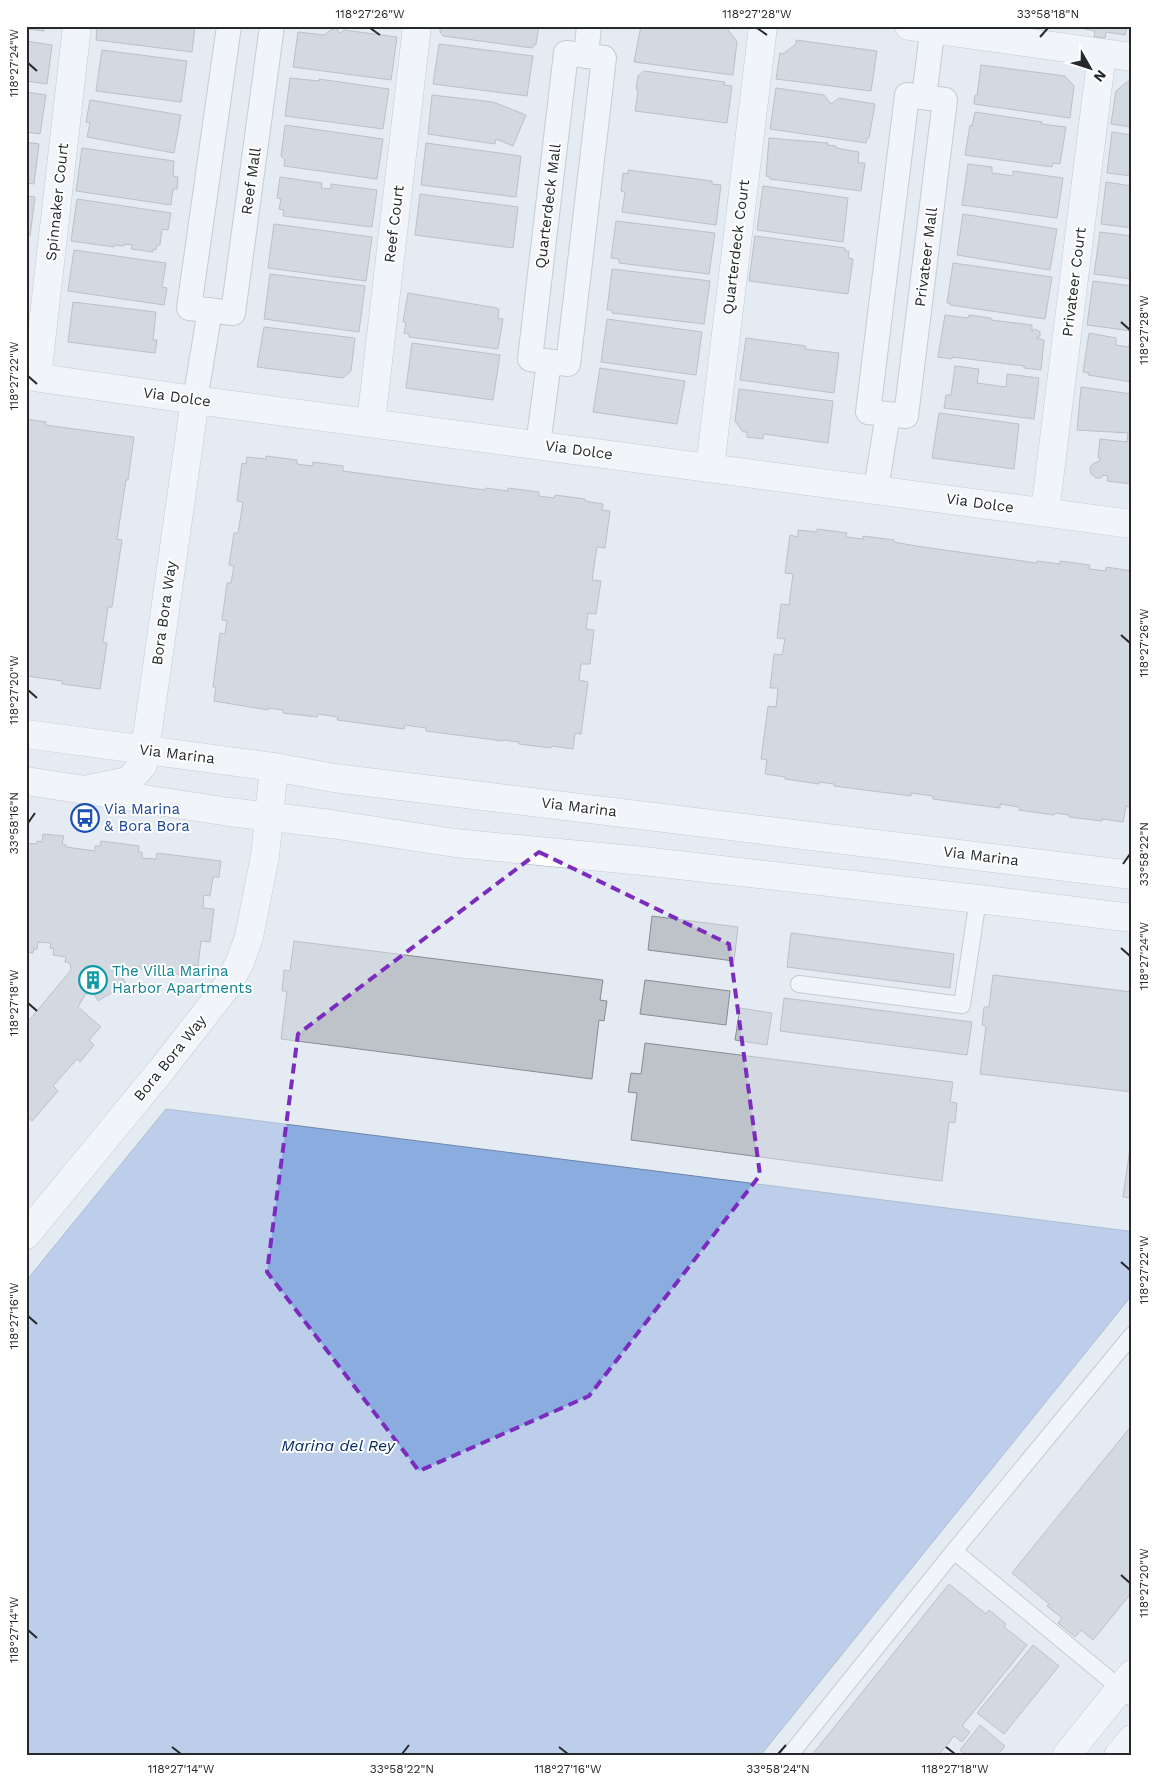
<svg xmlns="http://www.w3.org/2000/svg" width="1158" height="1782" font-family="'Work Sans',sans-serif">
<rect width="100%" height="100%" fill="#e5ebf2"/>
<path fill="#8bacde" stroke="#6d84a8" d="M166,1109L1128,1231L1132,1239V1295L760,1756H26V1281Z"/>
<path fill="#bdc3c9" stroke="#888d93" d="M26,26H44V31L26,29Z
M97,26H195L192,52L96,40Z
M440,26H539L536,44L532,48L443,36L440,32Z
M641,26H711L727,28L737,42L733,75L634,62Z
M1081,26H1127L1125,35L1106,32L1105,38L1094,37L1095,31L1081,28Z
M335,27L340,33L344,30L397,37L391,80L293,67L298,32L324,35Z
M796,40L877,51L871,91L776,79L780,53L783,54L796,44Z
M26,41L52,45L47,84L26,81Z
M439,44L533,56L527,96L433,84Z
M102,50L187,61L181,102L96,91Z
M981,65L1065,76L1074,86L1070,118L974,104L975,95L977,96Z
M644,71L725,82L724,85L732,86L727,123L635,111L638,92L636,88L638,76Z
M290,78L319,81V79L389,89L383,129L285,116Z
M1128,81L1132,82V127L1111,124L1116,91Z
M776,88L824,95L831,104L839,98L875,104L869,138H867L866,143L770,129Z
M26,92L46,95L40,134L26,132Z
M432,95L493,102L526,115L513,146L496,139L495,144L428,134Z
M90,100L181,115L174,153L87,137L90,123L86,122Z
M975,112L1042,122L1041,124L1066,127L1060,164L1053,163L1052,167L965,155L970,125L972,126Z
M285,125L383,139L377,179L284,166L285,160L281,156Z
M1112,132L1132,135V176L1107,173Z
M769,138L828,143V145L836,146V148L859,152L858,163H865L861,191L770,179V177L766,176Z
M26,142L39,144L34,184L26,183Z
M426,143L521,156L516,197L421,185Z
M82,148L174,161L173,176L178,177L177,189H173L171,205L76,191Z
M968,164L992,167V173L1013,176V171L1063,178L1057,218L962,205Z
M628,170L712,181V184L721,185L716,225L622,212L625,192L621,191L623,173L628,174Z
M280,177L322,183L321,188L331,189V184L377,190L372,227L283,216L284,210L279,209L281,199L277,198Z
M1106,182L1132,186V228L1101,224Z
M763,186L848,198L843,242L757,230Z
M420,194L518,207L513,248L415,235Z
M26,196L35,197L30,236H26Z
M77,199L171,213L168,230L162,229L160,245H157L156,250L153,249V252L131,249L132,245L124,244V246L114,245V247L71,241Z
M963,214L1057,229L1050,270L957,255Z
M616,221L715,233L709,274L619,263V259L611,258Z
M274,224L372,237L366,281L268,268Z
M1100,232L1132,236V279L1094,274Z
M755,236L845,248V251H849L848,258L853,259L848,294L749,281Z
M74,250L166,263L162,287L167,288L164,305L68,291Z
M953,263L1052,277L1045,319L950,305V303H947Z
M612,269L710,281L704,324L612,313V310H607Z
M270,274L365,286L359,332L264,319Z
M1093,281L1132,286V331L1087,325Z
M408,293L497,308V309H499L498,318L503,319L498,349L409,337V334L404,333L406,322H403Z
M73,302L156,312L153,340H157L155,353L68,342Z
M945,315L968,318L969,315L991,318V320L1032,325V331L1035,329L1040,332V336L1036,338L1044,340L1041,370L1024,368V366L952,357V359L938,357Z
M607,319L702,332L696,375L601,362Z
M264,327L355,338L351,371L343,378L257,367Z
M1089,333L1116,338V345L1129,347L1130,339H1132V382L1088,375L1089,373L1083,372Z
M746,338L806,346L805,349L839,353L834,393L740,380Z
M412,343L500,355L493,400L406,388Z
M955,366L979,369L977,383L1006,387L1007,374L1039,378L1034,419L944,408L946,395H951Z
M600,368L685,381L677,424L593,412Z
M1081,387L1132,394V484L1107,481L1108,476L1103,475L1101,478H1096L1091,474L1090,467L1094,463L1099,462L1100,458L1098,457L1100,439L1127,442L1128,433L1077,430Z
M739,389L833,401L828,443L764,434L763,439L747,437V432H743L735,421Z
M939,413L1019,424L1014,469L932,458Z
M26,419L46,422L45,425L134,437L128,480H126L117,539L122,540L112,607H108L103,642L107,643L100,689L62,684V681L26,676Z
M266,456L297,460V464L312,466L313,462L343,466V471L485,490L486,488L508,491V488L539,492V496L554,498L555,495L585,499V501L603,504L602,510L610,511L605,548L597,547L592,580L601,581L596,614L588,613L586,629L594,630L590,664H581L579,680L588,682L581,734L575,733L573,749L552,746L551,748L519,744V742L503,740V741L426,731V728L405,725L404,729L337,720L338,717L318,714L317,717L283,713V710L268,708V710L214,701L216,687H213L220,633L225,634L227,621L222,620L227,583H231L234,566L229,565L234,533H238L243,502L237,501L242,463L246,464L247,457L266,459Z
M817,529L847,533L846,537L863,539V536L894,540V542L916,546L1037,563V561L1060,564V561L1090,565L1089,569L1106,571V567L1132,571V739L1130,754H1132V807L1126,806L1123,822L1102,819V821L1069,817V815L1055,813L1054,815L1019,810V807L1000,804V808L933,799V796L911,793V796L834,786V784L819,782V784L785,779V777L765,774L767,760L761,759L768,706L776,707L778,688H770L774,654L782,655L785,639L777,638L781,604L789,605L793,574L785,573L790,535L798,537V530L817,532Z
M43,834L64,836L62,844L66,845V847L95,851V846H100L101,841L139,846L138,852H142V858L156,859L157,853L221,861L219,877H213L210,896L204,895L203,908L214,909L210,942L201,941L198,966L192,965L190,976L141,969V967L134,966L120,974L126,984L98,1001L92,990L85,995L78,1007L101,1027L89,1040L94,1045L80,1062L77,1059L53,1086L58,1091L32,1121L30,1118L26,1122V1024L71,970L70,963L65,962L66,957L53,955L54,949L50,948L51,943L38,942L37,949H34L33,953L26,952V843L37,844V841L42,842Z
M652,916L738,927L734,961L648,950Z
M791,933L954,954L950,988L787,967Z
M294,941L603,980L600,1000L607,1001L604,1021L599,1020L592,1079L281,1039L287,991H282L284,970L290,971Z
M993,975L1132,992V1092L980,1074L986,1026L982,1025L984,1007H989Z
M645,980L730,991L726,1025L640,1014Z
M784,998L972,1022L967,1055L780,1031Z
M740,1008L772,1013L767,1045L735,1040Z
M645,1043L953,1082L950,1102L957,1103L955,1123L949,1122L942,1181L631,1140L637,1093L628,1092L631,1073L641,1074Z
M1132,1134V1198L1123,1197Z
M1132,1425V1592L1093,1640L1081,1630L1075,1637L1058,1623L1062,1618L1047,1606L1049,1604L1012,1573Z
M949,1584L986,1614L989,1610L1006,1624L1004,1627L1027,1645L962,1726L970,1732L962,1742L954,1736L938,1756H811Z
M1033,1645L1059,1666L1004,1734L977,1713Z
M980,1725L1005,1746L997,1756H967L960,1750Z"/>
<g fill="none" stroke-linecap="round" stroke-linejoin="round">
<defs>
<path id="service" d="M799,984L962,1005L978,899
M1132,1335L954,1551L1132,1698
M789,1756L954,1551"/>
<path id="pedestrian" d="M229,26L189,308L233,313L272,26
M566,53L604,58L568,364L530,359Z
M586,56L589,26
M907,95L945,100L906,416L868,412Z
M924,97L933,26
M195,400L210,310
M538,445L549,362
M876,489L888,414"/>
<path id="minor" d="M909,26L1132,57
M26,376L195,400L1132,524
M37,377L77,26
M371,422L417,26
M710,467L763,26
M1045,512L1102,53
M89,789L128,781L143,765L195,400
M26,1235L163,1068L227,986L240,962L249,937L265,856L274,767
M1066,1756L1132,1674
M1118,1756L1132,1739"/>
<path id="tertiary" d="M26,734L274,767L334,778L1132,875
M26,781L229,812L331,824L455,843L643,861L978,899L1132,918"/>
</defs>
<use href="#service" stroke="#9fa5ab" stroke-width="18"/>
<use href="#pedestrian" stroke="#9fa5ab" stroke-width="26"/>
<use href="#minor" stroke="#9fa5ab" stroke-width="29"/>
<use href="#tertiary" stroke="#9fa5ab" stroke-width="29"/>
<use href="#service" stroke="#fff" stroke-width="16"/>
<use href="#pedestrian" stroke="#fff" stroke-width="24"/>
<use href="#minor" stroke="#fff" stroke-width="28"/>
<use href="#tertiary" stroke="#fff" stroke-width="28"/>
</g>
<path d="M0 0H1158V1782H0ZM539,852L729,944L760,1175L589,1396L419,1471L267,1272L298,1034Z" fill="#e5ebf2" fill-opacity=".55" fill-rule="evenodd"/>
<path fill="none" stroke="#7b2cbf" stroke-width="4" stroke-dasharray="10 6" stroke-linejoin="round" d="M539,852L729,944L760,1175L589,1396L419,1471L267,1272L298,1034Z"/>
<path fill="none" stroke="#26282b" stroke-width="2" d="M370,28L380,35M757,28L767,35M1040,37L1048,28M28,63L37,71M1121,322L1130,330M28,376L37,384M1121,635L1130,643M28,690L37,698M28,823L35,813M1123,864L1130,854M1121,948L1130,956M28,1003L37,1011M1121,1262L1130,1270M28,1316L37,1324M1121,1575L1130,1583M28,1630L37,1638M172,1747L181,1754M559,1747L568,1754M946,1747L955,1754M402,1754L409,1745M778,1754L786,1745"/>
<defs>
<symbol id="bus-ring" viewBox="-11 -11 22 22"><circle r="9.5" fill="#fff" stroke="#1a4fb4" stroke-width="1.5"/><path d="M-5-6H5V4H4V6H2V4H-2V6H-4V4H-5ZM-3.5-4V0h7V-4ZM-3.5 1.2v1.5H-2V1.2ZM2 1.2v1.5H3.5V1.2Z" fill="#1a4fb4"/></symbol>
<symbol id="building-ring" viewBox="-11 -11 22 22"><circle r="9.5" fill="#fff" stroke="#0f9aa8" stroke-width="1.5"/><path d="M-4-6H4V6H1V3H-1V6H-4ZM-2.5-4.3h1.7v1.8h-1.7ZM.8-4.3h1.7v1.8H.8ZM-2.5-1h1.7V.8h-1.7ZM.8-1h1.7V.8H.8Z" fill="#0f9aa8"/></symbol>
</defs>
<g fill-rule="evenodd">
<use href="#bus-ring" x="69" y="802" width="32" height="32"/>
<use href="#building-ring" x="77" y="964" width="32" height="32"/>
</g>
<g text-anchor="middle" stroke-width="4" stroke-linejoin="round" paint-order="stroke">
<g font-size="15" fill="#26282b" stroke="#fff">
<text transform="translate(251 181) rotate(-82)" y="5">Reef Mall</text>
<text transform="translate(57 202) rotate(-84)" y="5">Spinnaker Court</text>
<text transform="translate(548 206) rotate(-83)" y="5">Quarterdeck Mall</text>
<text transform="translate(394 224) rotate(-83)" y="5">Reef Court</text>
<text transform="translate(736 247) rotate(-83)" y="5">Quarterdeck Court</text>
<text transform="translate(926 257) rotate(-83)" y="5">Privateer Mall</text>
<text transform="translate(1074 282) rotate(-83)" y="5">Privateer Court</text>
<text transform="translate(177 397) rotate(8)" y="5">Via Dolce</text>
<text transform="translate(579 450) rotate(8)" y="5">Via Dolce</text>
<text transform="translate(980 503) rotate(8)" y="5">Via Dolce</text>
<text transform="translate(164 613) rotate(-82)" y="5">Bora Bora Way</text>
<text transform="translate(177 754) rotate(7)" y="5">Via Marina</text>
<text transform="translate(579 807) rotate(7)" y="5">Via Marina</text>
<text transform="translate(981 856) rotate(7)" y="5">Via Marina</text>
<text transform="translate(170 1058) rotate(-51)" y="5">Bora Bora Way</text>
</g>
<g font-size="15" fill="#164399" stroke="#fff" text-anchor="start">
<text x="104" y="814">Via Marina<tspan x="104" dy="17">&amp; Bora Bora</tspan></text>
</g>
<g font-size="15" fill="#0d838f" stroke="#fff" text-anchor="start">
<text x="112" y="976">The Villa Marina<tspan x="112" dy="17">Harbor Apartments</tspan></text>
</g>
<g font-size="16" font-style="italic" fill="#002762" stroke="#fff">
<text x="338" y="1451">Marina del Rey</text>
</g>
</g>
<rect width="1158" height="1782" fill="none" stroke="#ffffff" stroke-width="55"/>
<g transform="translate(1090 68) rotate(129)" stroke="#ffffff" stroke-width="4" paint-order="stroke">
<path d="M0-4L9 19L0 12L-9 19Z" fill="#26282b"/>
<text y="-8" font-size="14" font-weight="bold" text-anchor="middle" fill="#26282b">N</text>
</g>
<rect x="28" y="28" width="1102" height="1726" fill="none" stroke="#26282b" stroke-width="2"/>
<g font-size="12" text-anchor="middle" fill="#26282b">
<text x="370" y="18">118°27'26"W</text>
<text x="757" y="18">118°27'28"W</text>
<text x="1048" y="18">33°58'18"N</text>
<text transform="translate(14 63) rotate(-90)" y="4">118°27'24"W</text>
<text transform="translate(1144 330) rotate(-90)" y="4">118°27'28"W</text>
<text transform="translate(14 376) rotate(-90)" y="4">118°27'22"W</text>
<text transform="translate(1144 643) rotate(-90)" y="4">118°27'26"W</text>
<text transform="translate(14 690) rotate(-90)" y="4">118°27'20"W</text>
<text transform="translate(14 823) rotate(-90)" y="4">33°58'16"N</text>
<text transform="translate(1144 854) rotate(-90)" y="4">33°58'22"N</text>
<text transform="translate(1144 956) rotate(-90)" y="4">118°27'24"W</text>
<text transform="translate(14 1003) rotate(-90)" y="4">118°27'18"W</text>
<text transform="translate(1144 1270) rotate(-90)" y="4">118°27'22"W</text>
<text transform="translate(14 1316) rotate(-90)" y="4">118°27'16"W</text>
<text transform="translate(1144 1583) rotate(-90)" y="4">118°27'20"W</text>
<text transform="translate(14 1630) rotate(-90)" y="4">118°27'14"W</text>
<text x="181" y="1773">118°27'14"W</text>
<text x="402" y="1773">33°58'22"N</text>
<text x="568" y="1773">118°27'16"W</text>
<text x="778" y="1773">33°58'24"N</text>
<text x="955" y="1773">118°27'18"W</text>
</g>
</svg>
